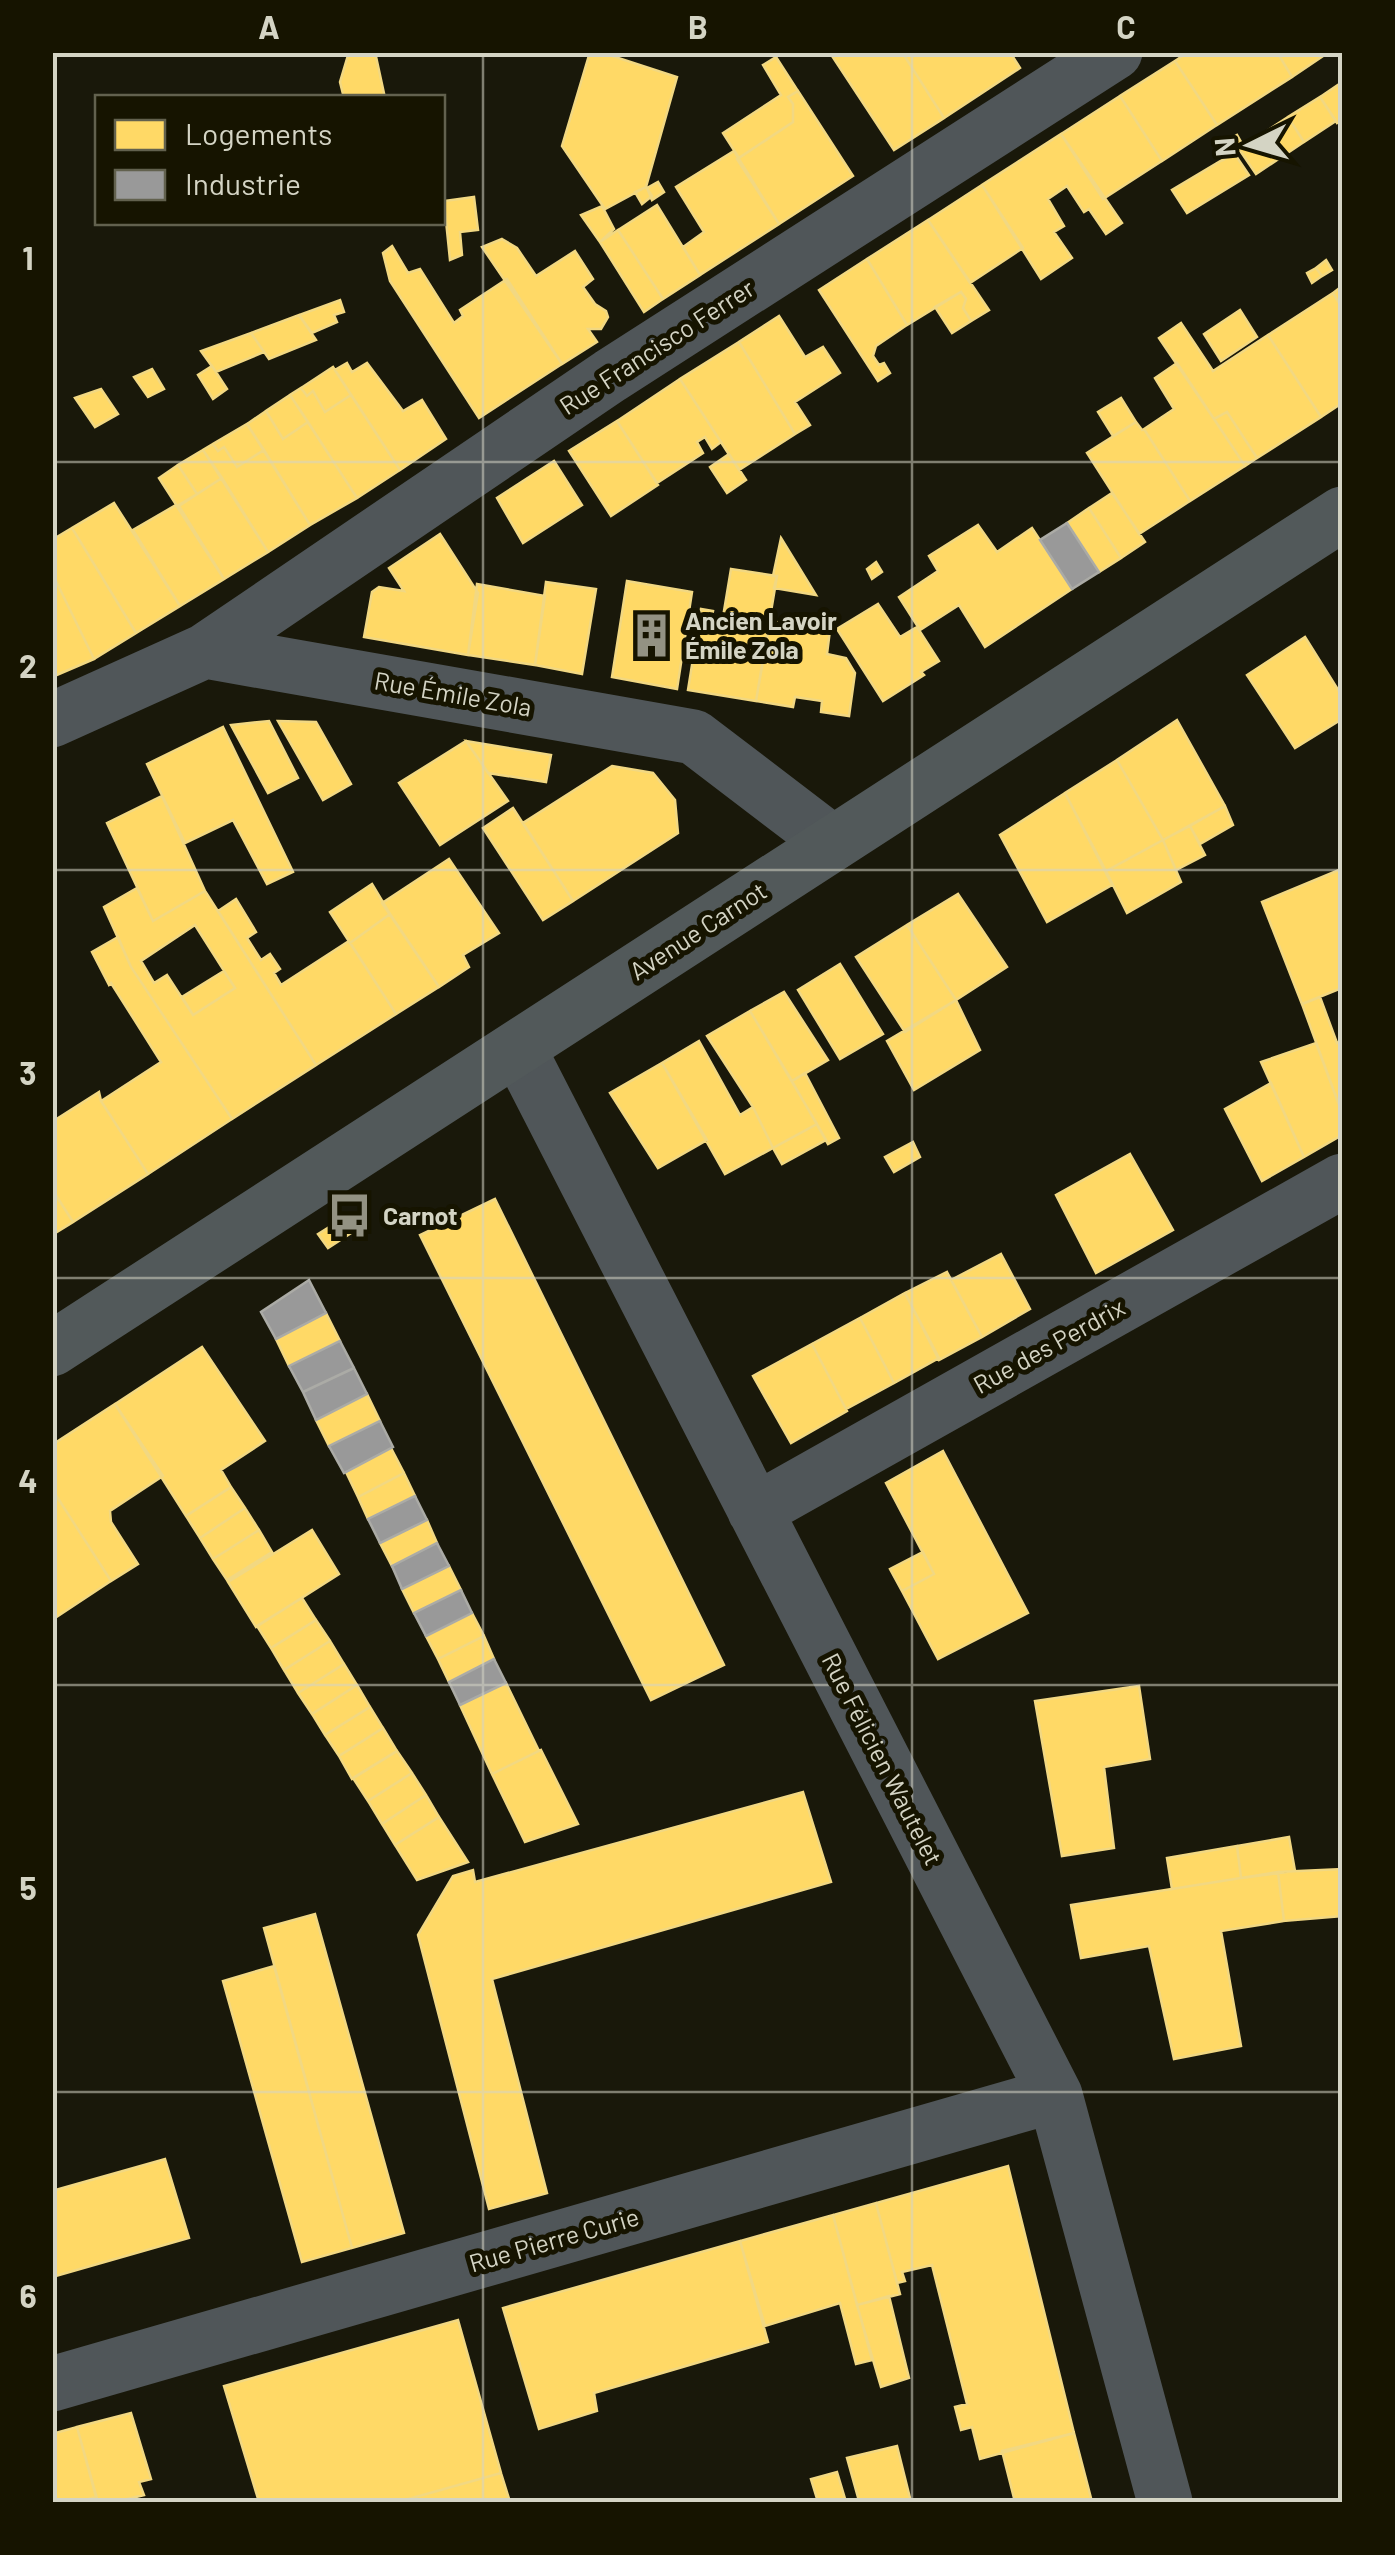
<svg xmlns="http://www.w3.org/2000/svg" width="1395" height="2555" font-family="Barlow,sans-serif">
<rect width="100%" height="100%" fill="#19180a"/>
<path fill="#ffd966" stroke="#f2d882" stroke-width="2.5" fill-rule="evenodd" d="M349,52H375L385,98H344L340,82Z
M590,52H600L677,77L646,187L605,209L562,146Z
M836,52H902L944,118L894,150L832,56Z
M902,52H1010L1020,68L944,118Z
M1188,52H1277L1292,77L1217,125L1175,61Z
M1277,52H1329L1292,77Z
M776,57L798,91L788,97L793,104V122L739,158L723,133L781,95L763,65Z
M1175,61L1217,125L1162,161L1120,96Z
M1342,82V120L1337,123L1320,97Z
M798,91L853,176L779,224L737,159L793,122V104L788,97Z
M1120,96L1162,161L1103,199L1061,134Z
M1320,97L1336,121L1304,142L1288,117Z
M1288,117L1304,142L1256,174L1239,149Z
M1061,134L1122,223L1106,234L1089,209L1084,212L1067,186L1048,199L1064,226L1054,232L1072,258L1041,279L982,185Z
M1237,135L1244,147L1235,153L1227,141Z
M1227,141L1235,153L1223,160L1217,149Z
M734,151L779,224L700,275L683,247L704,232L676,187Z
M1234,153L1249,175L1187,213L1172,190Z
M658,182L664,192L652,200L647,188Z
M982,185L1023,248L970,283L928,220Z
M646,187L652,196L642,204L635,192Z
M474,197L478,230L460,232L462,255L450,260L444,201Z
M657,205L700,275L663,299L618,230Z
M602,206L614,229L600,242L581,215Z
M928,220L989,310L971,321L963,308L966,299L961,292L907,325L867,259Z
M618,230L663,299L644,312L600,242Z
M502,239L517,248L536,276L575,251L593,279L583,287L595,304L606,311L608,317L601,329H588L597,342L562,364L482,247Z
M392,246L408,273L420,269L454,323L463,316L460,310L507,279L562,364L479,418L390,281L383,253Z
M867,259L907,325L876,346L873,356L879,365L884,363L890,373L878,381L819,290Z
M1326,260L1332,270L1322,276L1316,268Z
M1316,268L1322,276L1312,283L1307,273Z
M1342,286V308L1333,293Z
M961,292L966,299L963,308L971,321L952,333L935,307Z
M1333,293L1342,308V403L1321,417L1268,335Z
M340,300L344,312L334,315L337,322L312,333L299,315Z
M1240,310L1257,337L1221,361L1204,334Z
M299,315L316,340L269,359L251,333Z
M779,316L805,357L823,347L840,373L795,402L810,425L795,434L739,342Z
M1181,323L1213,371L1268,335L1321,417L1257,458L1227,412L1214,419L1159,338Z
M251,333L264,352L216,372L201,351Z
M739,342L795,434L739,470L680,379Z
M347,363L352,372L367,363L403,411L422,400L446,439L400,470L335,370Z
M1177,363L1245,466L1190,501L1144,429L1174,409L1155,378Z
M212,366L227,389L213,399L198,375Z
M333,367L351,395L325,412L313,391L307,396L301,388Z
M152,369L164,389L148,397L134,377Z
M680,379L721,442L712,449L705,437L697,442L703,453L657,483L617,421Z
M301,388L307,396L313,391L325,412L351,395L400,470L357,498L290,395Z
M101,389L118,414L95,427L75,398Z
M290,395L308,422L283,439L266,411Z
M1121,398L1136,422L1113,436L1098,412Z
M266,411L283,439L308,422L357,498L310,525L247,424Z
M1227,412L1257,458L1245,466L1214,419Z
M617,421L658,485L611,516L569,451Z
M1136,422L1142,430L1144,429L1190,501L1139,534L1087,453Z
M247,424L264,450L237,467L224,447L218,451L213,444Z
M213,444L218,451L224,447L237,467L264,450L310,525L268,552L203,450Z
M203,450L222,478L197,494L178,465Z
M729,454L746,480L727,493L710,467Z
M554,461L582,505L523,543L497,498Z
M178,465L197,494L177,506L159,478Z
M222,478L268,552L224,579L179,506Z
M1112,493L1145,542L1121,558L1089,508Z
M114,503L180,606L136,633L72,528Z
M176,505L224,579L180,606L133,530Z
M1089,508L1121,558L1099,572L1067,523Z
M978,525L997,552L1032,528L1072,589L985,647L959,605L920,630L899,597L938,571L929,556Z
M72,528L136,633L94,659L52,573V540Z
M440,534L478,593L468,655L364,637L372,592L379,587L404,591L389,568Z
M781,538L816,595L774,588L777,576H773Z
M876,562L882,572L872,579L867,569Z
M731,569L777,576L756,701L688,690L701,609L713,611L711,622L722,623Z
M52,573L94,659L52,677Z
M627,581L692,592L677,689L612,677Z
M546,582L596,589L582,674L535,665Z
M477,584L545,596L535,665L468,655Z
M878,604L900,637L917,627L939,661L921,672L924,675L883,701L837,629Z
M770,621L830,630L827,654L846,658L855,673L849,716L821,712L822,701L795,697L793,707L756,701Z
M1305,637L1342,696V719L1295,748L1247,675Z
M1177,720L1225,806L1163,840L1117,760Z
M269,721L298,778L268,793L231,725Z
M278,721L316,722L351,784L323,800Z
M223,727L293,872L267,884L233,820L185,843L147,764Z
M466,741L508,801L440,845L399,783Z
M466,741L551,755L546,782L488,773Z
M1117,760L1163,840L1106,871L1065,793Z
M612,766L653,773L675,800L678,833L573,901L523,823Z
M1065,793L1112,885L1047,922L1000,835Z
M162,796L205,891L153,921L107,823Z
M1225,806L1233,825L1200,844L1190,826Z
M513,808L573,901L543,920L483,828Z
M1190,826L1205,855L1176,870L1163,840Z
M1163,840L1181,882L1127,913L1106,871Z
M449,859L499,933L463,955L469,967L439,987L382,903Z
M1339,870L1342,880V988L1302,1004L1262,902Z
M372,884L390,914L350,943L330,912Z
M137,888L153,921L205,891L316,1065L232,1119L131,967L104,907ZM195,925L235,988L193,1015L167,975L154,983L141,961Z
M958,894L1007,967L956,1000L907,925Z
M236,899L256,932L247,938L261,960L270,954L280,969L274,973L281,985L349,941L396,1014L316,1065L218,911Z
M390,914L439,987L396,1014L350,943Z
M907,925L956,1000L905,1032L856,957Z
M118,937L131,967L232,1119L148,1174L101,1101L161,1062L111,983L109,985L92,952Z
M840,964L883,1034L840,1059L798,990Z
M224,971L235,988L193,1015L182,997Z
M784,992L828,1060L792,1081L750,1011Z
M1320,997L1337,1043L1342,1041V1113L1302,1004Z
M956,1000L980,1050L914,1090L887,1041Z
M750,1011L817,1124L773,1148L753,1107L707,1036Z
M699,1041L740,1115L753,1107L773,1148L725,1174L662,1063Z
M1316,1043L1342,1113V1135L1304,1157L1261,1062Z
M662,1063L707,1140L658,1168L610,1093Z
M805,1073L839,1138L828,1144L792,1081Z
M1271,1083L1304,1157L1262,1181L1225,1109Z
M99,1092L101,1101L148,1174L73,1222L52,1189V1122Z
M817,1124L826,1140L782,1164L773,1148Z
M913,1142L920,1157L894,1172L885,1157Z
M1130,1154L1173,1230L1096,1273L1056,1195Z
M52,1189L73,1222L52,1235Z
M495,1199L724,1665L651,1700L420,1235Z
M350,1214L359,1228L328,1248L318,1234Z
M1001,1254L1030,1309L982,1337L951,1280Z
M947,1272L982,1337L939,1360L905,1293Z
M905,1293L939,1358L894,1383L860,1318Z
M326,1313L340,1341L289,1366L276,1339Z
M860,1318L894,1383L846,1409L812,1344Z
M812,1344L847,1411L791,1443L753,1376Z
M202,1347L265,1441L221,1470L231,1487L186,1516L115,1404Z
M367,1394L380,1421L329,1446L316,1420Z
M115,1404L163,1476L110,1511L111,1522L138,1564L111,1581L52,1489V1445Z
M391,1448L404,1473L358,1497L346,1472Z
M943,1451L1028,1613L938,1659L902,1591L934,1574L886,1483Z
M404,1473L415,1496L368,1519L358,1497Z
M231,1487L245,1508L200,1538L186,1516Z
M52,1489L111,1581L52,1620Z
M245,1508L259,1530L213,1559L200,1538Z
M427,1520L437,1543L392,1566L380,1543Z
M259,1530L272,1552L227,1580L213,1559Z
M312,1530L339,1574L256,1627L228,1582Z
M923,1552L934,1574L902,1591L890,1569Z
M449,1566L461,1590L414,1613L402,1589Z
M302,1598L316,1620L271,1648L257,1626Z
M472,1613L484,1636L438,1659L426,1636Z
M316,1620L330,1641L284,1670L271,1648Z
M484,1636L494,1659L449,1682L438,1659Z
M330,1641L344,1664L298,1693L284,1670Z
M344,1664L357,1685L312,1714L298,1693Z
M506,1683L539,1751L492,1774L460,1705Z
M357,1685L370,1707L325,1735L312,1714Z
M1139,1686L1150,1759L1104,1767L1114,1848L1062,1856L1035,1701Z
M370,1707L383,1728L339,1756L325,1735Z
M383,1728L397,1751L352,1779L339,1756Z
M541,1750L578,1824L525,1842L492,1774Z
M397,1751L412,1773L368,1801L353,1778Z
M412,1773L426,1795L382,1824L368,1801Z
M803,1792L831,1882L492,1979L547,2193L489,2209L418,1935L453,1876L473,1870L475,1882Z
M426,1795L439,1817L395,1845L382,1824Z
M439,1817L468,1862L417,1880L395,1845Z
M1289,1837L1295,1871L1241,1878L1237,1846Z
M1237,1846L1241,1878L1172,1889L1167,1858Z
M1342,1869V1916L1284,1921L1278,1872Z
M1278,1872L1284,1921L1221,1931L1241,2046L1174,2059L1149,1946L1081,1958L1071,1905Z
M315,1914L404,2233L352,2248L264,1928Z
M274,1966L352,2248L302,2262L223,1981Z
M165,2159L189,2238L52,2277V2191Z
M1008,2166L1074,2433L980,2459L972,2427L961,2430L955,2407L967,2404L932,2265L902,2272L905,2281L897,2283L876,2203Z
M876,2203L900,2294L857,2305L833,2215Z
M833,2215L872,2360L856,2364L840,2303L765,2326L740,2241Z
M740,2241L768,2342L594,2393L597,2411L539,2429L503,2308Z
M889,2296L909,2378L881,2387L857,2305Z
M458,2320L501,2473L398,2502H259L224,2386Z
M131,2413L151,2479L139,2482L144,2495L115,2502H98L77,2427Z
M77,2427L96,2497L78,2502H52V2434Z
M1074,2433L1092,2502H1015L1002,2451Z
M897,2446L911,2502H853L859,2501L847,2458Z
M837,2472L846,2502H818L811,2479Z
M501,2473L510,2502H398Z"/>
<path fill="#999" stroke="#ababa6" stroke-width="2.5" d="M1067,523L1099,572L1072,589L1040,540Z
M309,1280L326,1313L276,1339L261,1312Z
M340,1341L354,1368L303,1392L289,1366Z
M354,1368L367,1394L316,1420L303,1392Z
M380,1421L393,1447L344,1473L329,1446Z
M415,1496L427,1520L380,1543L368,1519Z
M437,1543L449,1566L402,1589L392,1566Z
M461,1590L472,1613L426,1636L414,1613Z
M494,1659L506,1683L460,1705L449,1682Z"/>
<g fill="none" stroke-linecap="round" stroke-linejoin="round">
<path stroke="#505659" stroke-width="55" d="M205,651L694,737L833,843
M52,720L205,651L610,376L1115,52
M518,1048L1055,2095L1165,2502
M755,1511L1342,1181
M52,2384L1055,2095"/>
<path stroke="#52595a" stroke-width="55" d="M52,1349L1342,514"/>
</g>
<path fill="none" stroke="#d4d4c4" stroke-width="2.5" stroke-opacity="0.55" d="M483,52V2502M912,52V2502M52,462H1342M52,870H1342M52,1278H1342M52,1685H1342M52,2092H1342"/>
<defs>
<symbol id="building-bare" viewBox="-9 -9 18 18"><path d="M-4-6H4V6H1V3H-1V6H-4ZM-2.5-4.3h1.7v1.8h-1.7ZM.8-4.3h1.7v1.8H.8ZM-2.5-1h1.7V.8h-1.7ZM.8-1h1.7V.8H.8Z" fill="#939283" stroke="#161400" stroke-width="2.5" paint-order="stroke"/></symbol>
<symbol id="bus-bare" viewBox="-9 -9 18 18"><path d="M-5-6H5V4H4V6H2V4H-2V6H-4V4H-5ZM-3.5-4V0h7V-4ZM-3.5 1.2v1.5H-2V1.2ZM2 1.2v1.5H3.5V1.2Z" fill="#939283" stroke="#161400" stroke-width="2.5" paint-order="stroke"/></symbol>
</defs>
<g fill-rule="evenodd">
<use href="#building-bare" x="620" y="604" width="63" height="63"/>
<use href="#bus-bare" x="318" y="1184" width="63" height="63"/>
</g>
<g text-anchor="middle" stroke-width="10" stroke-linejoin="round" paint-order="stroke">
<g font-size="25" fill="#d4d4c4" stroke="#161400">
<text transform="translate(657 347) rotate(-33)" y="9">Rue Francisco Ferrer</text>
<text transform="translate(453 694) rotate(10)" y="9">Rue Émile Zola</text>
<text transform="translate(698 931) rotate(-33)" y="9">Avenue Carnot</text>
<text transform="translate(1049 1346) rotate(-29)" y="9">Rue des Perdrix</text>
<text transform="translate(882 1759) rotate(63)" y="9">Rue Félicien Wautelet</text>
<text transform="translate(554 2240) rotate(-16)" y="9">Rue Pierre Curie</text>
</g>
<g font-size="25" font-weight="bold" fill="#d4d4c4" stroke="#161400" text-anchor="start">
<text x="685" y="630">Ancien Lavoir<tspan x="685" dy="29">Émile Zola</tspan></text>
<text x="383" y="1225">Carnot</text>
</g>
</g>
<rect width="1395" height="2555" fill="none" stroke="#161400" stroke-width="110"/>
<rect x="95" y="95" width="350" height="130" fill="#161400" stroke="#62614e" stroke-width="2.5"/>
<rect x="115" y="120" width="50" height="30" fill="#ffd966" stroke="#62614e" stroke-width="2.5"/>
<text x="185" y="145" font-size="30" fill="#d4d4c4">Logements</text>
<rect x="115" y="170" width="50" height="30" fill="#999999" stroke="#62614e" stroke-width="2.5"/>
<text x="185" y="195" font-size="30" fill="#d4d4c4">Industrie</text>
<g transform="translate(1250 145) rotate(265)" stroke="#161400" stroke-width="8" paint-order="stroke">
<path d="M0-8L18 38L0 25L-18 38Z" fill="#d4d4c4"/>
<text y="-15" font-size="28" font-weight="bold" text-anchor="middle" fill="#d4d4c4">N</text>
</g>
<rect x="55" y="55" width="1285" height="2445" fill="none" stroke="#d4d4c4" stroke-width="4"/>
<g font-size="32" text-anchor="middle" font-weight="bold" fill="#d4d4c4">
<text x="269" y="39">A</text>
<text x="698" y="39">B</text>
<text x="1126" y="39">C</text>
<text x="28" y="270">1</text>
<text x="28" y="678">2</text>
<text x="28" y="1085">3</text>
<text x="28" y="1493">4</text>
<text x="28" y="1900">5</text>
<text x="28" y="2308">6</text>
</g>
</svg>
